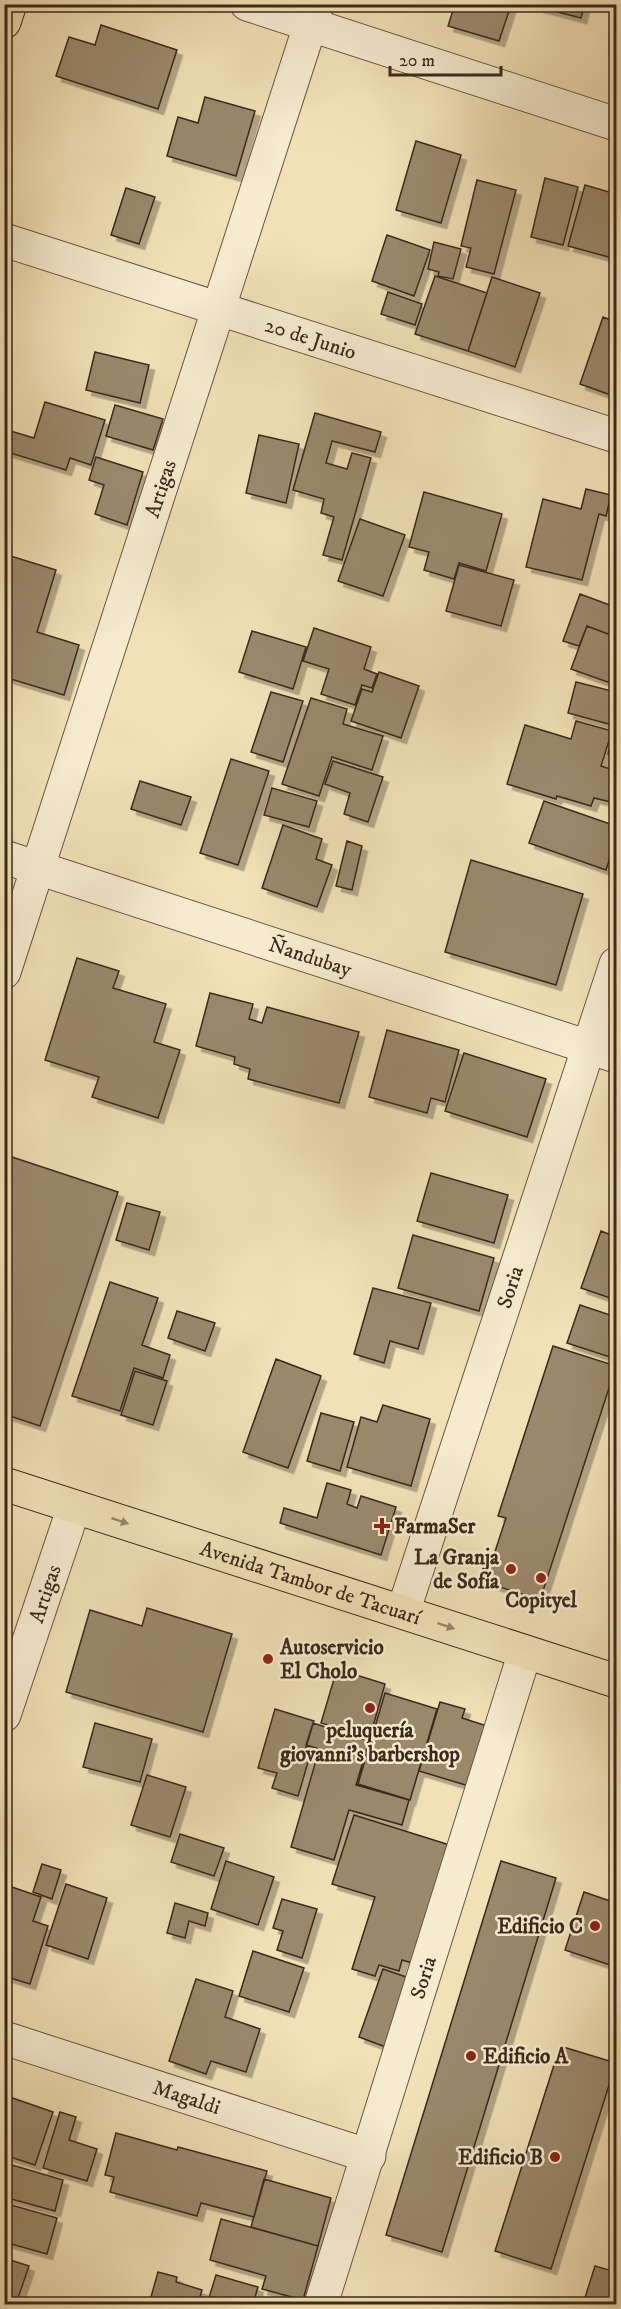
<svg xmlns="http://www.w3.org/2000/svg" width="621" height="2309" font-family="'IM FELL DW Pica',serif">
<defs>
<filter id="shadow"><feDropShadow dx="5.5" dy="5.5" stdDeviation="0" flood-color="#0004"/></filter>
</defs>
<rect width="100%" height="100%" fill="#f2e1b7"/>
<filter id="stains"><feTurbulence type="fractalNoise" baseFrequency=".00333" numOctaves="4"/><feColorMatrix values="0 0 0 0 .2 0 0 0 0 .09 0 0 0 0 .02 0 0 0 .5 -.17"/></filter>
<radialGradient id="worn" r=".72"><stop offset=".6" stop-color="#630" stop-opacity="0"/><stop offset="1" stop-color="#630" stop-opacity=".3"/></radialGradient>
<path fill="#9b896c" stroke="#3c291b" stroke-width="1.5" filter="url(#shadow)" d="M455,4L511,5L499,41L448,26Z
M539,4H585L581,18L538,7Z
M101,25L177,50L158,109L56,76L69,37L95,45Z
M205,97L255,111L236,176L167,156L178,117L198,123Z
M416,141L461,155L441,223L396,210Z
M545,178L578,187L563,245L531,237Z
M477,180L516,190L494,274L466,267L471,248L461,246Z
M585,185L616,194V259L568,246Z
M126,188L155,197L139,244L111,235Z
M387,235L430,250L414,296L372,281Z
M434,242L461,249L453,279L438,276L439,272L428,269Z
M435,276L487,293L468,351L415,334Z
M492,277L540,293L515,367L468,351Z
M388,292L422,304L415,325L381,314Z
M603,317L616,322V397L580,384Z
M95,352L149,365L140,403L86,390Z
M45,402L105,420L91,465L70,458L66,470L4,451V429L34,438Z
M115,405L163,419L153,450L106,436Z
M315,413L381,432L375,452L332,441L326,463L347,469L352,453L371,458L342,560L323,555L334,517L321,513L324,499L293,490Z
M259,435L299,444L286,503L246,493Z
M96,457L143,472L127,525L95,514L104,485L89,480Z
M586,489L611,495L606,516L599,514L582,580L526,567L543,499L581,509Z
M424,492L502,514L486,571L459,563L454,579L424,570L429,552L409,547Z
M360,519L405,535L383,596L338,581Z
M4,554L56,570L37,632L79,645L64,695L4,677Z
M459,565L514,580L501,626L446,611Z
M580,594L615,607L611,620L616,622V637L587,626L579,646L563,641Z
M587,626L616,637V685L571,669Z
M314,628L371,647L364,669L377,674L372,688L362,685L355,705L321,694L329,669L303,661Z
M252,631L306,647L293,689L239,672Z
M379,672L419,686L401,738L351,721L362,689L372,692Z
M576,682L616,692V726L568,713Z
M271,692L303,701L283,762L251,752Z
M311,698L347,709L343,724L383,736L372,770L332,757L319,796L282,784Z
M576,721L612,731L601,766L616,771V785L611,802L594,798L591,806L557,796L556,799L507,784L525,725L571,739Z
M614,731L616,732V757L608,754Z
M231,759L269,771L238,865L200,853Z
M333,761L383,777L368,822L344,814L350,793L325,784Z
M140,781L191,797L181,825L131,809Z
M272,788L317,801L309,827L264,815Z
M544,801L616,826V840L606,870L529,843Z
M283,825L322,839L316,859L332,865L317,907L262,888Z
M347,841L362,846L352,890L336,886Z
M471,860L583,894L556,985L445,952Z
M77,958L119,971L113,988L166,1004L154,1042L180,1050L158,1118L92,1097L99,1077L45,1060Z
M210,993L253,1004L249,1019L262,1023L267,1007L359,1032L339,1103L248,1079L250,1069L234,1064L235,1057L196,1046Z
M387,1030L459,1050L445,1102L431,1098L427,1113L369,1097Z
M464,1053L546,1079L527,1137L445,1111Z
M6,1155L118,1192L40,1426L4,1414Z
M431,1173L508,1195L494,1243L417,1221Z
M127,1203L160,1212L149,1250L116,1240Z
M601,1231L616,1237V1300L581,1288Z
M413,1235L494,1258L479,1311L398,1288Z
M110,1282L158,1298L142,1345L170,1355L163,1378L134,1368L120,1411L72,1396Z
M373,1288L431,1303L418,1349L390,1341L384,1363L354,1354Z
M580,1305L616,1317V1359L567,1343Z
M177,1311L215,1323L205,1351L168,1338Z
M553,1346L616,1366V1387L610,1385L540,1600L485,1582L506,1518L498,1516Z
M276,1359L321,1376L288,1468L243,1452Z
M135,1371L167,1381L153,1425L121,1415Z
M383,1405L430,1419L411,1486L347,1467L361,1417L377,1422Z
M321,1413L354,1422L340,1471L307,1461Z
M327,1483L351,1490L347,1504L357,1508L361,1496L396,1507L381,1555L280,1523L284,1508L317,1518Z
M147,1608L232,1634L203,1732L66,1692L90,1610L142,1626Z
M337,1669L385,1684L370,1737L321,1723Z
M385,1693L437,1709L410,1800L358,1784Z
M440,1702L465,1709L462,1718L487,1726L469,1786L419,1771Z
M275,1709L314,1721L303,1757L309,1759L298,1796L272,1788L277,1773L258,1768Z
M95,1723L152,1739L140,1782L83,1767Z
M313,1723L369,1741L363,1762L306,1745Z
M319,1750L363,1762L356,1785L409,1800L402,1825L349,1810L334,1860L291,1847Z
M147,1775L186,1787L170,1837L131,1825Z
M354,1815L456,1847L419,1965L402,1960L399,1971L379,1965L375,1976L352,1969L375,1897L332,1884Z
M180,1834L224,1848L214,1876L171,1862Z
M226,1861L274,1877L258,1925L211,1909Z
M501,1861L556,1878L442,2252L386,2235Z
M42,1864L61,1870L52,1899L33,1892Z
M66,1884L107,1898L88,1959L46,1945Z
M9,1886L41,1897L33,1921L48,1926L30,1984L4,1976V1899Z
M584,1892L616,1903V1967L565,1950Z
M282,1899L317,1909L302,1958L277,1950L283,1931L273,1928Z
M175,1903L208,1913L205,1926L189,1921L185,1938L167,1933Z
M253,1951L304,1968L289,2012L239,1996Z
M383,1969L415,1980L391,2049L359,2037Z
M196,1979L233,1991L225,2017L260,2029L246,2072L211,2061L206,2074L169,2061Z
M560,2046L616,2063L551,2269L495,2251Z
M4,2095L53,2112L35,2165L4,2155Z
M60,2112L76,2117L69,2140L97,2149L87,2181L43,2168Z
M116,2133L177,2150L178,2147L267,2171L254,2217L201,2203L197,2216L110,2192L114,2177L105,2175Z
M12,2165L63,2180L55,2211L4,2197Z
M264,2179L331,2198L318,2246L251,2227Z
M4,2203L57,2218L47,2254L4,2242Z
M221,2219L318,2246L303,2300L262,2289L266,2276L210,2260Z
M4,2258L29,2266L16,2304L4,2303Z
M595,2266L616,2272V2304H583Z
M158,2272L177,2277L176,2282L202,2290L198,2304H149Z
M216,2275L258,2287L253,2304H207Z"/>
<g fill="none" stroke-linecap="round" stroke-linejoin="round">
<defs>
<g id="minor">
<path d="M247,4L616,124"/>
<path id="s1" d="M4,240L616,436"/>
<path id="s2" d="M4,857L616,1056"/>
<path id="s3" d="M4,972L317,4"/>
<path id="s4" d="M403,1612L616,964"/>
<path id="s5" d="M4,1715L74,1507"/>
<path id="s6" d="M4,2038L369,2156"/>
<path id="s7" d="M321,2304L525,1652"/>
</g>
<g id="major">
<path d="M4,22L10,4"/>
<path id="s8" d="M4,1484L616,1681"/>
</g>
</defs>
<use href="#minor" stroke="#6a5742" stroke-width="35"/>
<use href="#major" stroke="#3c291b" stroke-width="35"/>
<use href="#minor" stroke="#f7ecd0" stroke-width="33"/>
<use href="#major" stroke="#f2e1b7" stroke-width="33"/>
</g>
<defs><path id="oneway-solid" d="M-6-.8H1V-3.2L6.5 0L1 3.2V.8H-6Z" transform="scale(1.5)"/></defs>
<g fill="#978569">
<use href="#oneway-solid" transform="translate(120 1521) rotate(18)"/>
<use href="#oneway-solid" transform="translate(446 1626) rotate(18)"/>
</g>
<g fill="#8f2418" stroke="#f7ecd0" stroke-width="2">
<path d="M379 1517h6v6h6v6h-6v6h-6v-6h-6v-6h6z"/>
<circle cx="511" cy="1569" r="6"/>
<circle cx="541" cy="1578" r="6"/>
<circle cx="268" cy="1659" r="6"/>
<circle cx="370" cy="1708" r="6"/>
<circle cx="595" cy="1926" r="6"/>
<circle cx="471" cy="2056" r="6"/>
<circle cx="555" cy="2157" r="6"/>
</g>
<g text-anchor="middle" stroke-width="5" stroke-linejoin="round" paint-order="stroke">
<g font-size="21" fill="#3c291b" stroke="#f7ecd0">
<text dy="7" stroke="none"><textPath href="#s1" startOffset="322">20 de Junio</textPath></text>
<text dy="7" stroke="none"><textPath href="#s3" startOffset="508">Artigas</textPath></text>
<text dy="7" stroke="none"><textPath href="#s2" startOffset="322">Ñandubay</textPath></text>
<text dy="7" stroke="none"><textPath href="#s4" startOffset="342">Soria</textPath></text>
<text dy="7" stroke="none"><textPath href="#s8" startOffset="322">Avenida Tambor de Tacuarí</textPath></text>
<text dy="7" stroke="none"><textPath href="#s5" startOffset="128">Artigas</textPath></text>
<text dy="7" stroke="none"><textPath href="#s7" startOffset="342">Soria</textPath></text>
<text dy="7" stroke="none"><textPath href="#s6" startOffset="192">Magaldi</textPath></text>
</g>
<g font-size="21" font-weight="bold" fill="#3c291b" stroke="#f7ecd0" text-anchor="start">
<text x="394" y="1533">FarmaSer</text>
<text x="499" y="1564" text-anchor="end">La Granja<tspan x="499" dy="24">de Sofía</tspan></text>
<text x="541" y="1607" text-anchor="middle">Copityel</text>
<text x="280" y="1654">Autoservicio<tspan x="280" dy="24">El Cholo</tspan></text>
<text x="370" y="1737" text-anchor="middle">peluquería<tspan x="370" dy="24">giovanni's barbershop</tspan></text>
<text x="583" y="1933" text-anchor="end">Edificio C</text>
<text x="483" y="2063">Edificio A</text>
<text x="543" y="2164" text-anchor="end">Edificio B</text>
</g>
</g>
<rect width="621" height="2309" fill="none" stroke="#f2e1b7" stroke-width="24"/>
<rect x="6" y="6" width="609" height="2297" fill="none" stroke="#3c291b" stroke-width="3"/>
<rect x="12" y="12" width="597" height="2285" fill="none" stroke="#3c291b" stroke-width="1.5"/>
<path d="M390 66v9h111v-9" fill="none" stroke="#3c291b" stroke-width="3"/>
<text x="399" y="66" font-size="18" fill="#3c291b" stroke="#f7ecd0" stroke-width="4.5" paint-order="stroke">20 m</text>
<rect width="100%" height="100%" filter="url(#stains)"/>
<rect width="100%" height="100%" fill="url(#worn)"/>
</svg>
